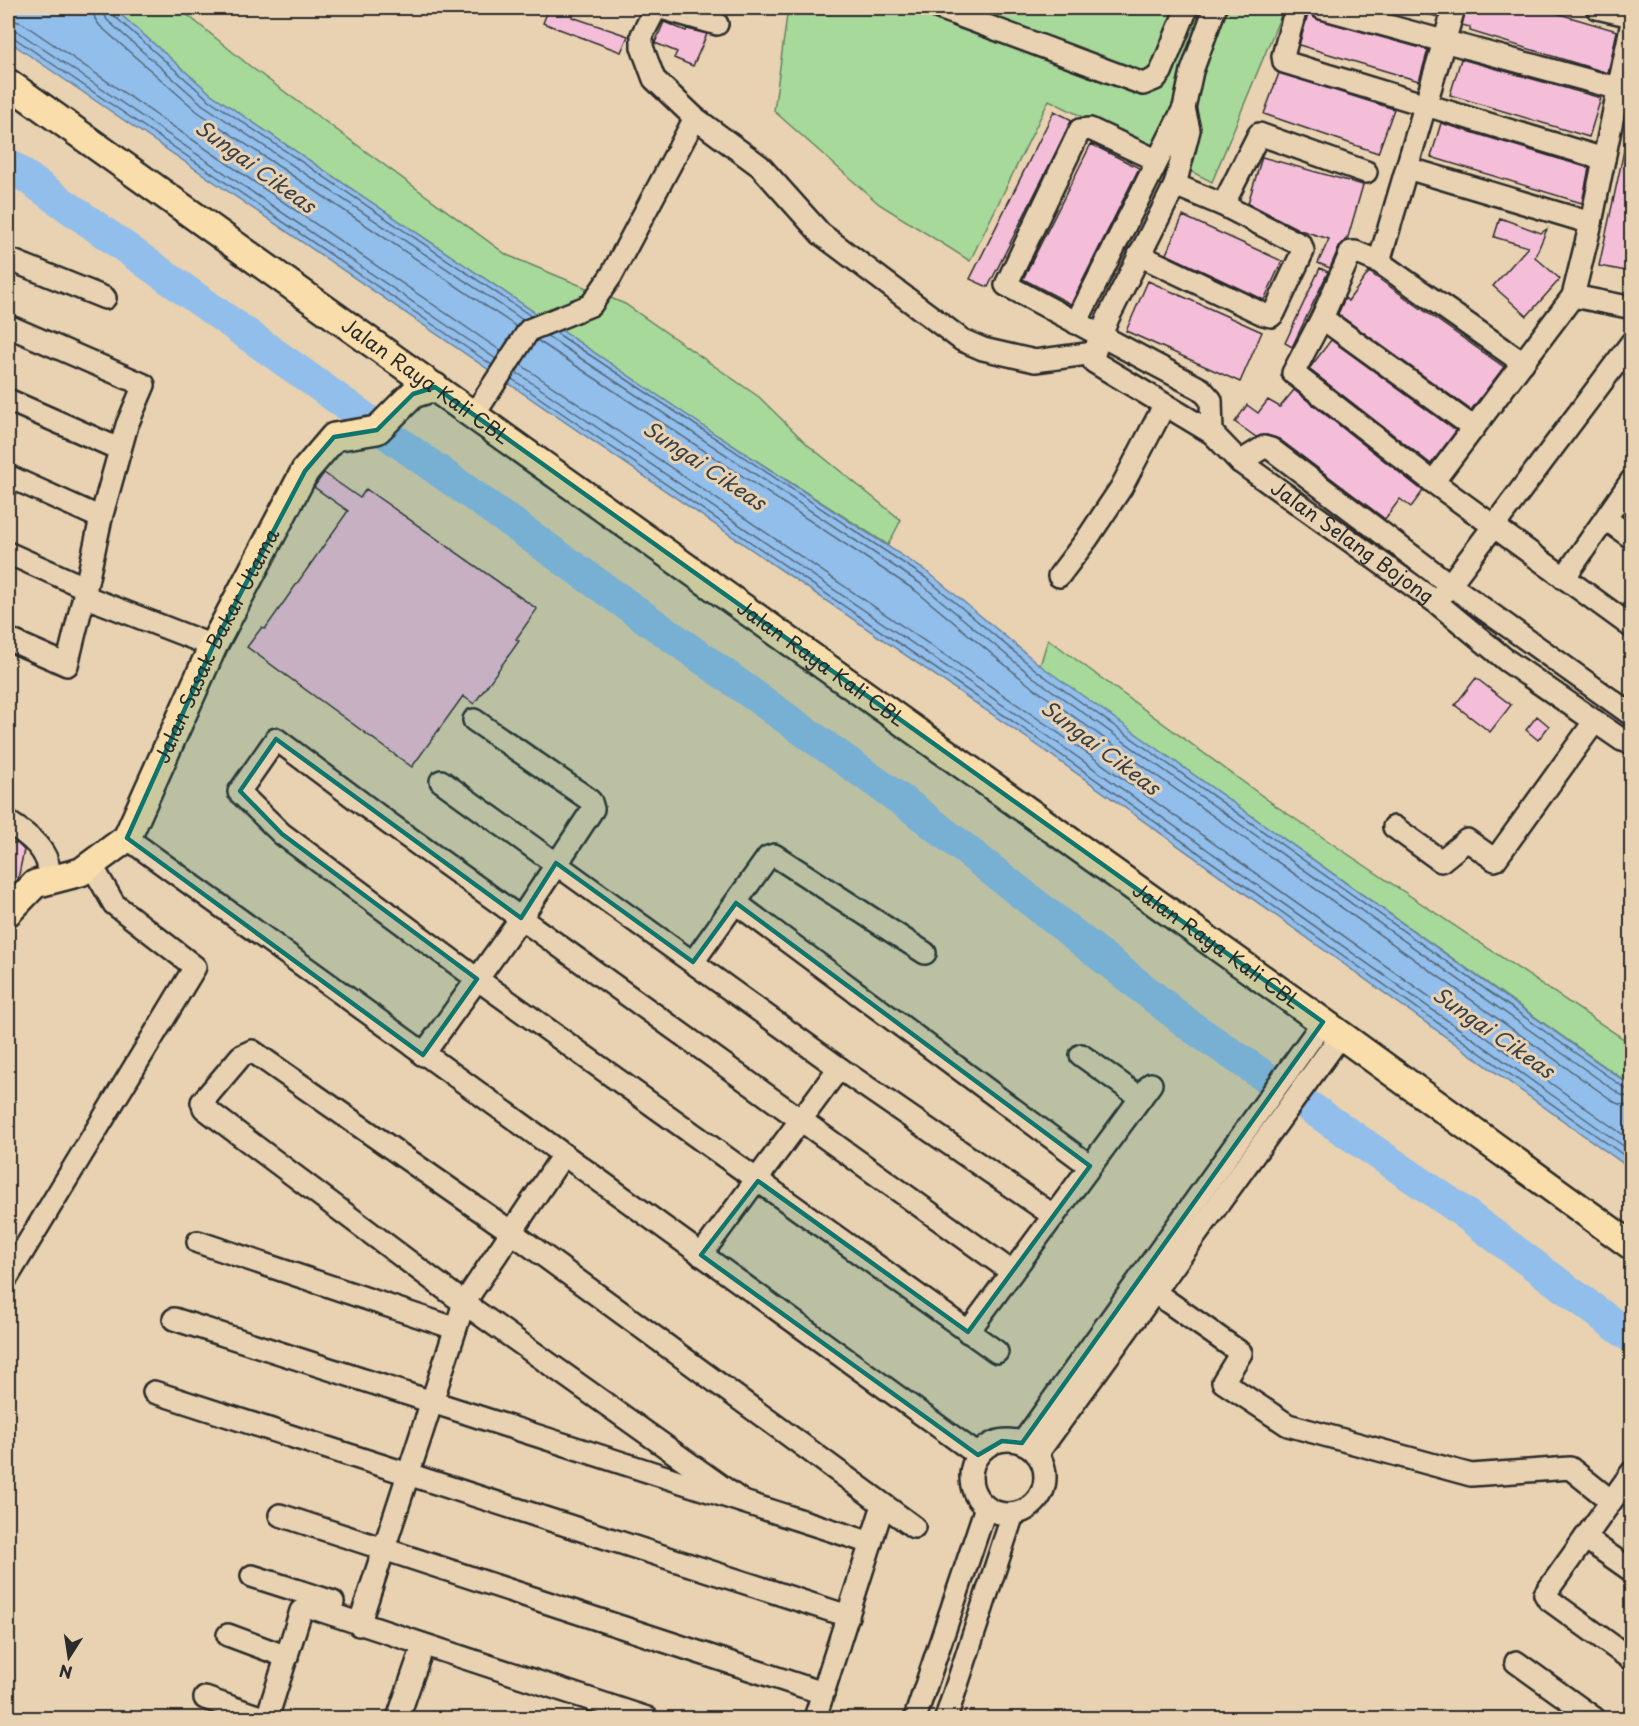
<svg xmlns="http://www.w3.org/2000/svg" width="1639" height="1726" font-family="'Playpen Sans',sans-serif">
<rect width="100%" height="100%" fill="#e8d2b1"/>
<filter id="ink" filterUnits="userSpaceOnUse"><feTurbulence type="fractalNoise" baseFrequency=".0167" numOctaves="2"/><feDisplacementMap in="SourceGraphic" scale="12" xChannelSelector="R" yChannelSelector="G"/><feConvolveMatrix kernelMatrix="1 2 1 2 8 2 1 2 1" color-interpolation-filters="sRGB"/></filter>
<g filter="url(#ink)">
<path fill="#a6d99a" stroke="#688262" stroke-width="1.5" d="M113,8H179L251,67L507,255L625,304L759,397L808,445L901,520L888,545L715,434L211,94Z
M788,8H1284L1212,182L1049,100L970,261L879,204L774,111Z
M1048,639L1276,806L1631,1044V1085L1040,666Z"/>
<path fill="#92beeb" stroke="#69839e" stroke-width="1.5" d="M8,8H113L211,94L715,434L929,573L1041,666L1631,1086V1169L1037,745L20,49L8,40Z"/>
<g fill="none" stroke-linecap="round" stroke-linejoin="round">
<path stroke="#546678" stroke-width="1.5" d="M93,8L95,19L100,26L198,112L517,327
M102,8L107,20L203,105L523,320
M110,8L112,14L208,99L531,316
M8,19L22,23L501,351
M8,28L17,31L496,359
M8,36L13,37L492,365
M555,332L926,578L1037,671L1626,1089L1632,1090
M547,336L921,584L1033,677L1621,1095L1632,1098
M537,340L916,591L1028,684L1616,1103L1632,1107
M521,365L1050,727L1632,1141
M516,372L1045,734L1632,1152
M512,379L1040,740L1632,1161"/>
<path stroke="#92beeb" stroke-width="32" d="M8,164L915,810L1192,1027L1452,1204L1632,1338"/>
</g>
<path fill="#f4bed8" stroke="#2b2b2b" stroke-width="1.5" d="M549,8H575L572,17L628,36L621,52L543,23Z
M1310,8L1313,17L1319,20L1428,50L1419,81L1299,45Z
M1417,8H1441L1438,17L1417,11Z
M1466,8H1539L1617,31L1608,73L1470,31V27L1462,25Z
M664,22L686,31L687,29L707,34L693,66L674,58L677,52L655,43Z
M1461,59L1601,98L1589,137L1450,95Z
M1279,73L1394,109L1378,153L1264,114Z
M1054,111L1072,120L988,287L970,279Z
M1441,123L1589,168L1582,203L1431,157Z
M1091,144L1139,168L1071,304L1023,279Z
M1625,146L1632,147V188L1627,207L1632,208V272L1599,266Z
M1262,157L1363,185L1348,237L1339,247L1330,268L1318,263L1329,239L1300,230L1248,203Z
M1183,216L1282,261L1264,300L1166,254Z
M1500,218L1541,233L1547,229L1535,257L1560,279L1527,316L1493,286L1528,247L1494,237Z
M1320,268L1328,272L1292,347L1285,343Z
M1369,272L1504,367L1471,410L1338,314L1345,298L1348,301Z
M1148,281L1262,332L1240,382L1126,331Z
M1331,340L1456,431L1431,464L1309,369Z
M1294,390L1423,491L1411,507L1400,499L1385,519L1279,439L1267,435L1256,437L1235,422L1247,405L1258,413L1268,400L1280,407Z
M324,473L360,498L366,489L537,609L516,639L519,641L474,704L463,696L412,767L247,647L262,627L265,629L348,511L314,487Z
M1476,678L1511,705L1490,732L1455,705Z
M1537,716L1549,726L1538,740L1526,730Z
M8,842L18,844L24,850L18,879L8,890Z"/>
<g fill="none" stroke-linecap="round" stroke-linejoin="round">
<defs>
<g id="minor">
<path d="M656,8L642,35V47L654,79L695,118L760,166L821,234L962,340L983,349L1035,361L1094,353"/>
<path d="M661,8L717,24"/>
<path d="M939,8L1143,84L1155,79L1161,72L1187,8"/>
<path d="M1296,8L1283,56L1284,62L1604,159"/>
<path d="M1322,8L1620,89"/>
<path d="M1597,8L1632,16"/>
<path id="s1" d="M1184,108L1189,130L1175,185L1108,318L1094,353V362L1212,433L1240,462L1437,603L1506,660L1622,740L1632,743"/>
<path d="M1156,160L1090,129L1080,130L1006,285L1201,389L1211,400L1212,433"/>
<path d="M1407,168L1591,223"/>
<path d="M1223,205L1259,134L1366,172"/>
<path d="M1139,255L1263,314L1271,316L1274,313L1303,251L1301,245L1223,205L1175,185"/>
<path d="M8,259L105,298"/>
<path d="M1379,262L1454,8"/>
<path d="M1573,296L1591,223L1632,22"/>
<path d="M1322,318L1474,428"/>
<path d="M1076,323L1184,108L1192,71L1215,8"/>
<path d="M8,326L144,385L127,425L101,518L8,476"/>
<path d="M1523,363L1379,262L1355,252H1351L1322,318L1293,373L1433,482L1632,627"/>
<path d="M8,400L119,449"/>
<path d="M470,412L481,404L529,330L591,305L611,276L695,118"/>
<path d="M1240,462L1264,447L1271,449L1449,584L1632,715"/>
<path d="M1433,482L1573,296L1628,307"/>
<path d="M101,518L84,596L213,646"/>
<path d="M1606,519L1632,538"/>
<path d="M8,553L86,588"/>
<path d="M1059,576L1087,539L1121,488L1164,406"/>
<path d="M1564,578L1632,480"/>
<path d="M1442,595L1632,342"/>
<path d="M8,639L67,665L84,596"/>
<path d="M441,781L839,1068L1054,1216"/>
<path d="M8,822C27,834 54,853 48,879"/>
<path d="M1394,827L1441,861L1467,840L1495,860L1595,721"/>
<path d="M127,838L978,1455"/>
<path d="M736,903L1090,1166"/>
<path d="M693,962L768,857L774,855L925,953"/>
<path d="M423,1055L521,918L593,809L591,802L587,798L474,720"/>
<path d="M1081,1055L1141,1098"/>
<path d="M198,1242L454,1328"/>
<path d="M701,1255L839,1068"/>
<path d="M8,1276L195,967L114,904L91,864"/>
<path d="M1154,1292L1241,1353L1223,1382L1288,1425L1471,1475L1570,1468L1611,1501"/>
<path d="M174,1319L871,1543"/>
<path d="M968,1332L1151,1084"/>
<path d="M997,1352L477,979L282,834L239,792L276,739L387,822L1012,1272"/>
<path d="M154,1392L848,1616"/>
<circle cx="1008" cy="1477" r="37"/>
<path d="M1022,1443L1323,1022"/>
<path d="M1037,1454L1341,1035"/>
<path d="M742,1501L464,1303L204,1108L202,1102L241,1056L252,1051L510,1231L914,1527"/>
<path d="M280,1515L823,1693"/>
<path d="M1585,1538L1632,1472"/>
<path d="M1632,1571L1585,1538L1545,1594L1548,1599L1632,1660"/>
<path d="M252,1576L333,1602"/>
<path d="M359,1625L464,1303L563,1155"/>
<path d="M228,1635L287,1657"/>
<path d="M1516,1662L1594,1718"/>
<path d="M205,1698L263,1718"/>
<path d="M267,1718L301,1611L310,1607L647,1718"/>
<path d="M398,1718L423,1646"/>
<path d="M815,1718L883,1505"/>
<path d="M915,1718L986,1507"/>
<path d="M946,1718L1013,1514"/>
</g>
<g id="major">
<path id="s2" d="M8,83L1323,1022L1632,1246"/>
<path id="s3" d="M8,912L35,884L81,872L127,838L213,646L305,471L334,437L377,430L413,394L435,387"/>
</g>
</defs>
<use href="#minor" stroke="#2b2b2b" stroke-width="26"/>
<use href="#major" stroke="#2b2b2b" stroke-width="32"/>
<use href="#minor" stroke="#e8d2b1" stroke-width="21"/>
<use href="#major" stroke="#f9deab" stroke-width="27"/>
</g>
</g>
<path fill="#0f766e" fill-opacity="0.2" stroke="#0f766e" stroke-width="4.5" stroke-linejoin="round" d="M435,387L1323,1022L1022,1443L1002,1441L978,1455L701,1255L758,1181L968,1332L1090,1166L736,903L693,962L556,863L521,918L276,739L240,791L282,834L477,979L423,1055L127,838L213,646L305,471L334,437L377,430L413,394Z"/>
<g text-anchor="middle" stroke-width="6" stroke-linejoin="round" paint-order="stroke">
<g font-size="20" fill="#2b2b2b" stroke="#e8d2b1">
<text dy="7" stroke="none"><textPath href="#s2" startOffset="513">Jalan Raya Kali CBL</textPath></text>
<text dy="7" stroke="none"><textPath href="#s1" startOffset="591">Jalan Selang Bojong</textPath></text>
<text dy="7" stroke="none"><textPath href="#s3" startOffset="356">Jalan Sasak Bakar Utama</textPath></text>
<text dy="7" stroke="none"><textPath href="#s2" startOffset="999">Jalan Raya Kali CBL</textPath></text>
<text dy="7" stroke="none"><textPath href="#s2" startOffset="1485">Jalan Raya Kali CBL</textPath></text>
</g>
<g font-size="21" font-style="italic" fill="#3a4148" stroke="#e8d2b1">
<text transform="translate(255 167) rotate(36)" y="7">Sungai Cikeas</text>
<text transform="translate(704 466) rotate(34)" y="7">Sungai Cikeas</text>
<text transform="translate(1100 748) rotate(37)" y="7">Sungai Cikeas</text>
<text transform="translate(1493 1033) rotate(35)" y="7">Sungai Cikeas</text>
</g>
</g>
<rect width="1639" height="1726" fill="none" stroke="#e8d2b1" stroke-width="30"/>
<rect x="15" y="15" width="1609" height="1696" fill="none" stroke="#2b2b2b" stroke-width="2" filter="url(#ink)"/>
<g transform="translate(69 1657) rotate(192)" stroke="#e8d2b1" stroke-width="4.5" paint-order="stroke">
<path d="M0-4.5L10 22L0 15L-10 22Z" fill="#2b2b2b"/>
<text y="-9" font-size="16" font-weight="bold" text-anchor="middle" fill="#2b2b2b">N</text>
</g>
</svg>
